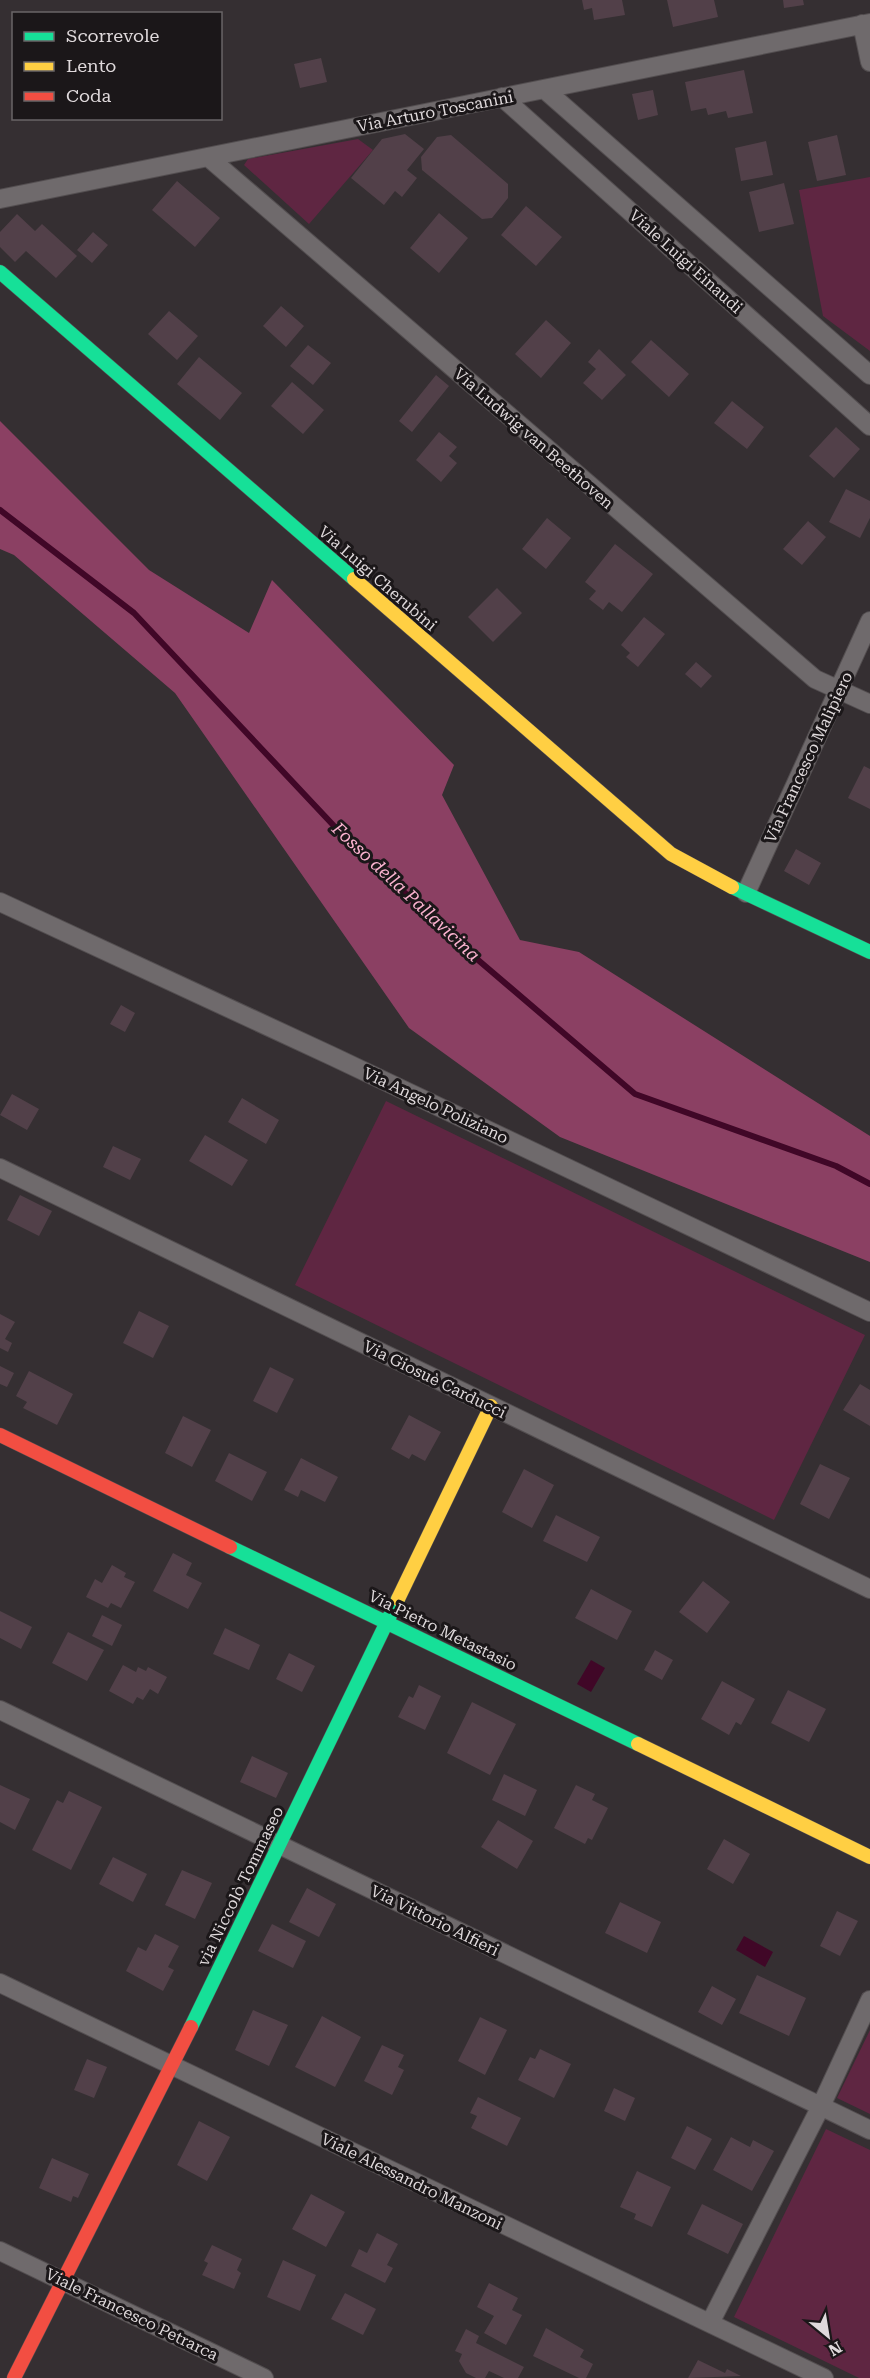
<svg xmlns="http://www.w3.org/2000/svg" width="870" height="2378" font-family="'Roboto Serif',serif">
<rect width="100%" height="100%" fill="#352f32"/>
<path fill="#5f2642" d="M358,139L373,150L309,224L244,165L248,159Z
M870,177V351L823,316L799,190Z
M386,1101L865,1335L774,1520L295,1285Z
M870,2030V2114L837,2098Z
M826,2129L870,2150V2378H859L734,2317Z"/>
<path fill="#8b4063" d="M0,421L149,570L249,633L272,580L454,765L442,795L520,940L579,952L870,1136V1262L560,1137L409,1028L175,693L14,555L0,549Z"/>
<path fill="#400727" d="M591,1660L605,1668L591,1692L577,1684Z
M744,1936L773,1952L765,1967L736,1950Z"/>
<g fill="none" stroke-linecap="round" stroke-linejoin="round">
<path stroke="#400727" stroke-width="6" d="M0,510L134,613L335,827L457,942L635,1094L836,1166L870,1184"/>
</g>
<path fill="#524049" d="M582,0H622L625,15L594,20L592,8L584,10Z
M667,0H714L718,17L673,27Z
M783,0H803L804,5L784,8Z
M321,58L327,82L300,88L294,64Z
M744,70L753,113L728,118L726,111L708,115L706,108L691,111L685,82Z
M653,90L658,115L638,120L632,94Z
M405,134L424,149L407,170L417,178L402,197L395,191L384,205L351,178L382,139Z
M451,135L508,184V198L492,218L482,219L422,170L421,157L437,137Z
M837,135L846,175L817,181L808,142Z
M766,141L773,175L741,181L735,148Z
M177,181L220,218L195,247L152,210Z
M784,183L794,224L759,232L749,192Z
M526,206L562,237L536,266L501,235Z
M439,213L468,238L439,273L410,248Z
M17,214L35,231L42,224L77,256L56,278L26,251L15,262L0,247V232Z
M93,232L108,245L92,263L77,250Z
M281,306L304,326L286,347L263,326Z
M169,311L198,336L177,360L148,334Z
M546,320L571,343L541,378L515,354Z
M651,340L689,374L669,397L631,362Z
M308,345L331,363L313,385L290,366Z
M599,349L626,375L602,400L583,383L596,369L588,362Z
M199,357L242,393L220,420L177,384Z
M436,375L449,386L412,432L399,421Z
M292,382L324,410L303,434L271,406Z
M732,401L764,427L747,449L714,423Z
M836,427L860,449L834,478L809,456Z
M439,432L457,447L449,456L457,463L441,482L416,460Z
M846,489L870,501V518L860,538L829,522Z
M547,518L571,538L546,569L522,549Z
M808,521L826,537L802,565L783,549Z
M615,544L653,574L622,612L609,602L603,610L589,599L596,591L585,582Z
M497,588L522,613L493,642L468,617Z
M644,617L665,634L638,667L626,657L630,653L621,645Z
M696,662L712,676L701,688L685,674Z
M864,766L870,769V809L848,798Z
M796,849L821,863L809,885L784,871Z
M121,1005L135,1013L125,1032L110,1024Z
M12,1094L39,1109L27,1130L0,1115Z
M242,1098L279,1120L266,1144L228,1122Z
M205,1135L248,1160L232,1186L189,1161Z
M113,1146L141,1159L130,1180L103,1167Z
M20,1195L52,1211L39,1236L7,1220Z
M139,1311L169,1326L153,1358L123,1343Z
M0,1314L15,1322L5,1339L12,1343L8,1352L0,1348Z
M0,1366L14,1373L7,1387L0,1384Z
M270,1367L294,1379L277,1413L253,1401Z
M29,1371L73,1394L57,1425L23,1408L27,1402L16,1396Z
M860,1384L870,1390V1426L843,1410Z
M409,1415L441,1432L425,1461L412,1454L409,1459L391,1449Z
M183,1416L211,1430L192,1467L165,1453Z
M229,1453L267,1472L252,1501L215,1481Z
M301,1458L338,1477L325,1502L301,1490L298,1497L284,1490Z
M820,1464L850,1478L829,1519L800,1504Z
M524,1469L554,1485L532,1528L502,1512Z
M556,1515L600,1537L587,1562L543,1541Z
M173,1553L192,1563L186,1575L202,1583L188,1609L153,1591Z
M112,1565L126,1573L124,1577L135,1582L121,1608L111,1603L108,1608L86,1597L95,1579L102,1583Z
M703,1581L730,1602L707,1633L679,1612Z
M591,1589L632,1611L617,1640L575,1618Z
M0,1611L32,1627L21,1649L0,1638Z
M102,1615L122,1625L112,1646L92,1636Z
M225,1628L260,1645L249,1670L213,1654Z
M68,1632L104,1650L87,1681L52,1663Z
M655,1650L673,1660L662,1680L644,1670Z
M289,1653L315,1666L302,1692L276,1679Z
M123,1665L136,1672L138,1667L146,1671L148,1667L167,1677L158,1694L150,1689L143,1700L137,1697L133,1704L109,1691Z
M722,1681L755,1699L741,1725L736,1722L729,1735L701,1719Z
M419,1685L441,1696L425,1730L398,1717L409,1696L413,1698Z
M788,1690L826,1709L809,1742L771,1723Z
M472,1702L516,1724L490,1775L447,1753Z
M252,1756L288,1773L276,1798L240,1782Z
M504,1774L537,1790L525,1816L492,1800Z
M0,1785L30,1799L15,1830L0,1822Z
M576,1785L595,1794L592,1800L608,1808L592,1840L588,1838L585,1844L554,1828Z
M69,1791L102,1807L71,1870L32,1850L57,1800L63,1803Z
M498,1820L533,1841L517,1869L481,1847Z
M724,1839L750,1854L733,1884L707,1869Z
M113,1857L147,1874L133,1902L99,1884Z
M182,1870L212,1883L195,1919L165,1905Z
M307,1888L336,1904L319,1937L289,1922Z
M620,1902L661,1922L647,1953L605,1933Z
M837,1911L858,1921L840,1956L820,1946Z
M272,1924L306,1941L293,1968L258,1951Z
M155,1934L179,1946L168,1967L174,1970L163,1991L126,1971L138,1947L146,1951Z
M757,1975L806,1998L789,2036L739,2013Z
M712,1986L736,1999L722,2025L698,2012Z
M253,2010L288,2025L269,2066L235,2050Z
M322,2016L361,2037L335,2087L295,2067Z
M480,2017L507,2030L485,2075L458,2061Z
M382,2045L404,2055L398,2067L404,2070L392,2095L364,2081Z
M540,2049L571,2064L554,2098L518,2080L530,2057L535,2059Z
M87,2059L107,2067L94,2098L74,2090Z
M614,2088L635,2098L625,2121L604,2111Z
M478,2097L521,2118L507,2146L471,2128L477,2116L470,2113Z
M199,2121L230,2137L207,2181L177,2165Z
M687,2126L712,2139L695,2170L671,2158Z
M731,2137L750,2147L753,2140L774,2151L752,2191L713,2170Z
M52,2158L89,2174L78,2198L73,2196L71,2202L39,2188Z
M637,2171L671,2187L652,2227L634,2219L636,2214L620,2207Z
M311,2194L345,2212L326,2247L292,2229Z
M702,2204L743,2224L728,2254L687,2234Z
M377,2233L398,2244L387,2265L393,2268L385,2283L351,2266L359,2249L367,2253Z
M212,2245L242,2259L237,2270L241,2273L234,2289L202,2275L208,2263L204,2261Z
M283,2260L316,2275L300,2311L267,2297Z
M489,2283L518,2298L512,2310L522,2315L506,2345L484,2333L494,2316L477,2307Z
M345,2293L376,2309L363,2335L331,2319Z
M546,2328L584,2350L580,2357L593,2364L586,2378H579L533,2356Z
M466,2329L479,2336L476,2343L524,2367L518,2378H504L489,2371L485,2378H476L466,2373L459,2361L462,2354L455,2351Z
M698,2360L725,2373L727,2369L741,2376L688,2378Z"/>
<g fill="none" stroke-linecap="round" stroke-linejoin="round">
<defs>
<path id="street" d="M862,24L870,62
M544,89L870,375
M502,97L870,426
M208,157L815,679L870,704
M0,199L870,23
M746,893L870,621
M0,902L334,1057L870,1312
M0,1168L870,1589
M0,1710L870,2130
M0,1983L824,2378
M0,2251L264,2378
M710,2323L821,2106L870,2000"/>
<path id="fast" d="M0,272L354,579
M732,887L870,952
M230,1547L638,1744
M191,2027L398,1599"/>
<path id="slow" d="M354,579L671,854L732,887
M398,1599L491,1406
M638,1744L870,1857"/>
<path id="jam" d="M0,1435L230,1547
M14,2378L191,2027"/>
</defs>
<use href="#street" stroke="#534e50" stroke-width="20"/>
<use href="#fast" stroke="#534e50" stroke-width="15"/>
<use href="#slow" stroke="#534e50" stroke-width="15"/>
<use href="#jam" stroke="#534e50" stroke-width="15"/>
<use href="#street" stroke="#6f6a6c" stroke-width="18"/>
<use href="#fast" stroke="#16e098" stroke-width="14"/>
<use href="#slow" stroke="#ffcf43" stroke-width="14"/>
<use href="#jam" stroke="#f24e42" stroke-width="14"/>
</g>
<g text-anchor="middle" stroke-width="6" stroke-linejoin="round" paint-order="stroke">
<g font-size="16" fill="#dfd9db" stroke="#1b1719">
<text transform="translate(435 111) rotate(-11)" y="6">Via Arturo Toscanini</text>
<text transform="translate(686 261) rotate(42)" y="6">Viale Luigi Einaudi</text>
<text transform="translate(534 438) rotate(41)" y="6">Via Ludwig van Beethoven</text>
<text transform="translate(378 578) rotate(41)" y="6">Via Luigi Cherubini</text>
<text transform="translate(808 757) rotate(-65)" y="6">Via Francesco Malipiero</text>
<text transform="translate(436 1105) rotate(25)" y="6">Via Angelo Poliziano</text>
<text transform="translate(435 1379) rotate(26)" y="6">Via Giosuè Carducci</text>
<text transform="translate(443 1630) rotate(26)" y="6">Via Pietro Metastasio</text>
<text transform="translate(240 1886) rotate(-64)" y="6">via Niccolò Tommaseo</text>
<text transform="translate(435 1920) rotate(26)" y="6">Via Vittorio Alfieri</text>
<text transform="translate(412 2181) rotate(26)" y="6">Viale Alessandro Manzoni</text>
<text transform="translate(132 2314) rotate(26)" y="6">Viale Francesco Petrarca</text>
</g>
<g font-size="18" font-style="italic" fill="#fbb3d0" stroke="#1b1719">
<text transform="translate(406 892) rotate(43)" y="6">Fosso della Pallavicina</text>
</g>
</g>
<rect x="12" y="12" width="210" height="108" fill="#1b1719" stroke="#696567" stroke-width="1.5"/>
<rect x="24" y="32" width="30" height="9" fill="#16e098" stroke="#696567" stroke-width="1.5"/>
<text x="66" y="42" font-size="18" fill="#dfd9db">Scorrevole</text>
<rect x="24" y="62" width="30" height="9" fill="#ffcf43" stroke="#696567" stroke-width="1.5"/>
<text x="66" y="72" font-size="18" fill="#dfd9db">Lento</text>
<rect x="24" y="92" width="30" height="9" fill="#f24e42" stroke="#696567" stroke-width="1.5"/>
<text x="66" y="102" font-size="18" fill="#dfd9db">Coda</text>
<g transform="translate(828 2336) rotate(150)" stroke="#1b1719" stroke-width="4.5" paint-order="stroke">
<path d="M0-4.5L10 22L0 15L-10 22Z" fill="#dfd9db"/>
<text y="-9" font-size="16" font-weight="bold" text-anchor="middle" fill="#dfd9db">N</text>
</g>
</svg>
